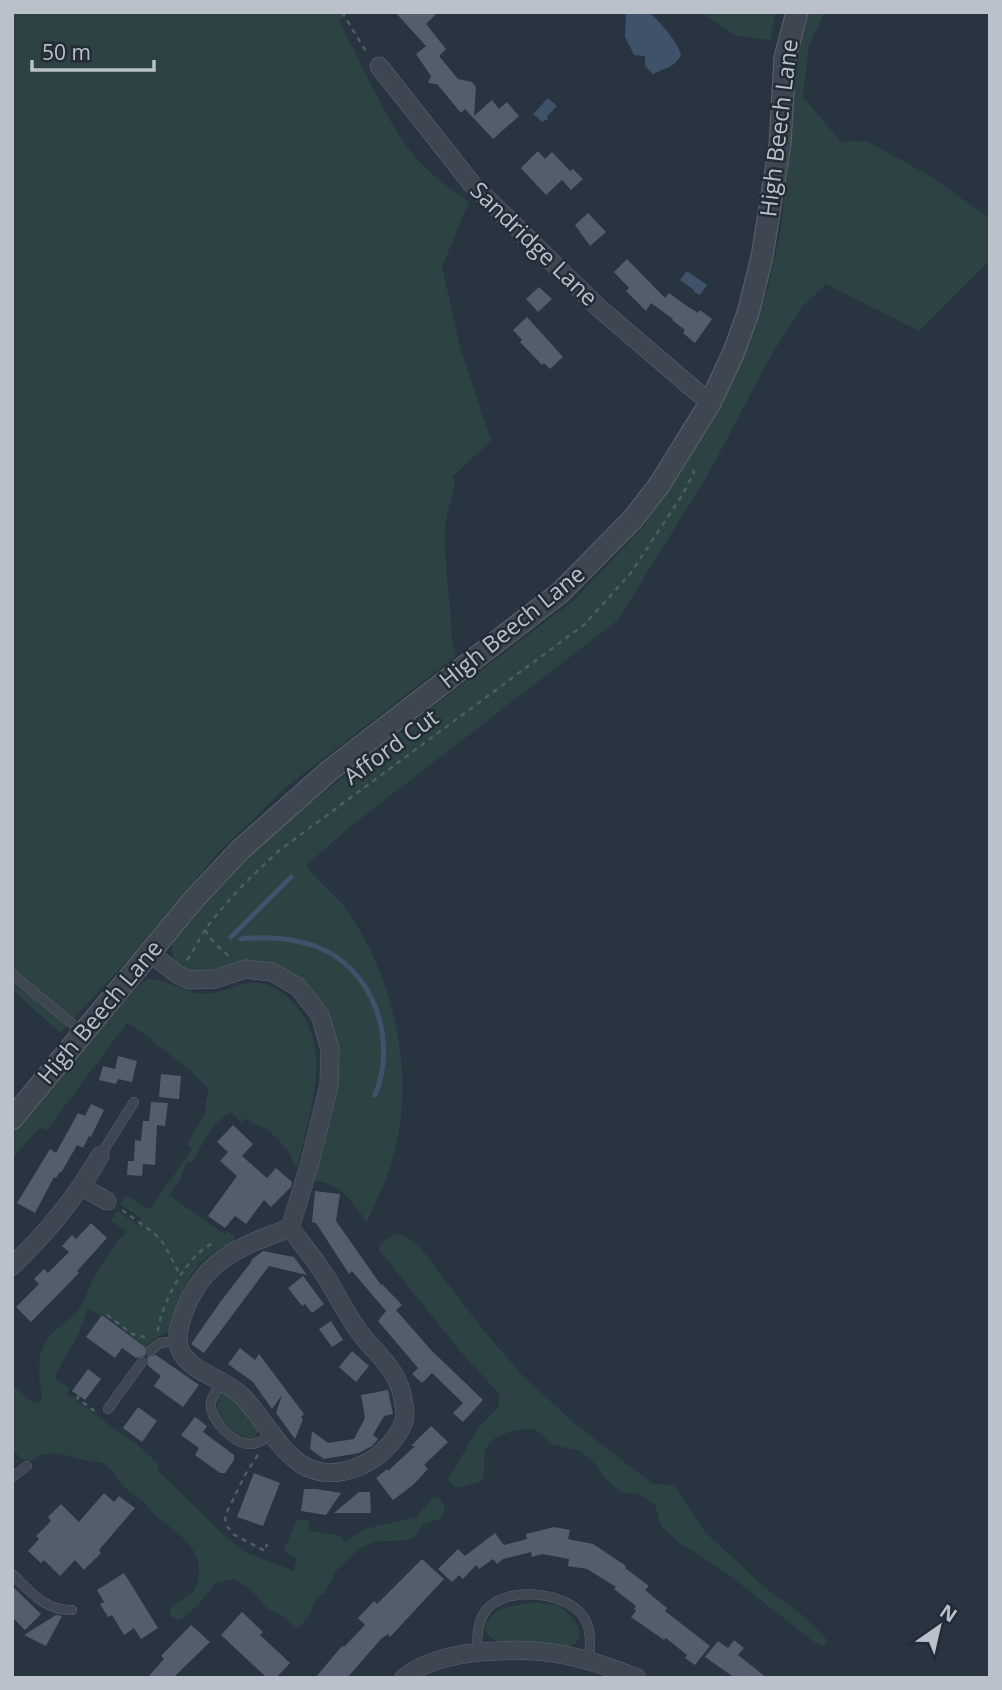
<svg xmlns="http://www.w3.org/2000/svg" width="1002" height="1690" font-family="'Open Sans',sans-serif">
<rect width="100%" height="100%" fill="#293441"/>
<path fill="#2c4243" d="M12,12H349L339,21C362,63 387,126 419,161C434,177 450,189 469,202L442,267L461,350L491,441L452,477L454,479C455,497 445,512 445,531C444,567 451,603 452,639L456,656L284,789L218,853L126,962L60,1033L12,989Z
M701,12H776L770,40L737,36Z
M805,12H825L809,45L803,97L841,142L866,141L929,175L990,219V260L919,331L826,284L802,307L769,359L710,471L618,620L347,829L306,866C319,882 337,896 349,913C392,977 412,1060 398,1137C393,1166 379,1195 367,1222C348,1198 345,1186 313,1180L337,1078C341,1031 329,1014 300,979C274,976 249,972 223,970C214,969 205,973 196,972C168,969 167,947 180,928L264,839L442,700L574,600L642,528L666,493L747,345L767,290L780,234L790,148L793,58Z
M148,979C169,979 183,993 204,994C224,994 240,980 261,983C275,985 287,995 296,1006C334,1050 309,1114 298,1165L302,1167L294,1166C293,1154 276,1136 266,1129C258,1124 256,1128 246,1118L241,1123L231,1112C212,1123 202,1144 192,1163L187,1161L180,1179L169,1195L224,1234L227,1231L234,1235L235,1243C228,1246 220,1248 214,1252C186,1269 178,1301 171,1330L155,1338L146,1347L102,1313L99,1316L88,1308L79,1333L54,1377L70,1389L67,1394L139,1446L159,1465L157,1470L223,1534L245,1552L293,1571L297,1558L284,1551L297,1519L309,1521V1531L339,1535L345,1543L365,1529L416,1517L433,1497L440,1499L445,1507L442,1518L423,1524L417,1534L409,1540L375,1542L360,1548L336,1571L325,1593L317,1597L309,1616L297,1629L283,1616L268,1609L249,1588L233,1579L215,1583C202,1600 198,1608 179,1620L172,1617L169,1610C176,1600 192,1598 196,1586C209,1551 178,1534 157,1517C151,1512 148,1505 142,1500C138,1497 133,1495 129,1491C119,1484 114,1469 104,1464C98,1461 94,1462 88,1461C70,1457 47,1446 32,1461L24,1460L12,1450V1385C23,1390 24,1402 39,1403L42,1397C39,1385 38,1359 42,1349C50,1329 71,1322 82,1305C86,1298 87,1292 90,1285C93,1276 120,1235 127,1232L110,1220L117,1211L138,1225L142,1219L120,1204L126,1195L144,1207L151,1208L192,1149L187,1144L205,1113L208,1088L191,1071L153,1042L150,1038L127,1023L47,1130L40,1127L12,1159V1135L139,985Z
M396,1234L407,1237L420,1247L485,1332L522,1375L575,1424L653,1484L674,1485L706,1533L763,1586L802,1615L824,1636L827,1641L823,1646L815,1643L728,1574L680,1543L661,1526L655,1505L640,1494L620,1492L604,1477L595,1464L581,1451L553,1445L535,1429C516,1429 483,1434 484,1460C484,1469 485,1472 482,1481L460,1488L451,1484L448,1479L480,1425L498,1408L500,1395L460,1351L379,1250L381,1243Z
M222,1392L236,1400L259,1430L254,1439C245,1439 240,1434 233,1430C218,1420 212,1408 222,1392Z
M536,1602C543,1603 552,1604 558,1606C569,1611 590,1635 573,1645C560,1652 518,1644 502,1642C492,1640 489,1637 484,1628C492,1605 515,1606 536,1602Z"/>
<path fill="#405269" d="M626,12H649C659,21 678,42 681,55C674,68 665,68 653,74L645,66V56L634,55L625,37Z
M548,98L557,106L547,116L548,119L542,122L533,114Z
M687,271L707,285L700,295L694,292V290L680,280Z"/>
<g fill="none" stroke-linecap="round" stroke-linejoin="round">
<path stroke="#405269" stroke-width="5" d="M231,937L291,877
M241,939C267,936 290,937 315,946C374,968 398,1040 375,1095"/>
</g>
<path fill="#535d6c" d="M395,12H438L426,24L446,49L439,56L458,79L472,82L476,87L474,116L492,100L499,109L507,102L519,116L493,139L465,109L461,113L437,84L428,83L431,76L416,54L426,46Z
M538,151L545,159L552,152L570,171L573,169L583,179L571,190L562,180L546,195L521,168Z
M588,213L606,232L590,246L575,225Z
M627,259L665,298L669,293L684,304L698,313L700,310L712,319L695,343L683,333L685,330L672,320L673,319L651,303L646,311L626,291L629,288L614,272Z
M539,287L552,299L538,312L526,299Z
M527,317L563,357L550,369L544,363L542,365L520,342L522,340L513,330Z
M118,1056L137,1061L132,1082L118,1079L116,1084L99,1080L103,1066L115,1069Z
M161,1074L181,1076L179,1099L159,1097Z
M151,1102L168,1103L165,1126L157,1125L155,1165L143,1164L142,1176L127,1175L128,1161H134L135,1140L141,1141L143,1121H149Z
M91,1104L104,1110L91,1137L89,1136L83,1148L77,1145L61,1173L60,1172L56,1178L54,1177L35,1213L17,1203L50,1149L56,1153L78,1113L85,1116Z
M233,1125L253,1144L242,1156L267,1178L276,1168L292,1182L291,1187L271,1207L264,1200L246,1224L235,1216L225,1228L208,1216L237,1176L220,1161L228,1152L217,1142Z
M315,1191L340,1194L336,1221L381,1285L382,1284L402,1305L396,1310L431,1350L483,1400L463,1422L453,1413L463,1403L432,1373L422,1383L412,1374L418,1368L378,1321L386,1311L352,1271L349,1274L316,1223L312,1222Z
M91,1223L107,1238L77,1271L79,1273L31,1322L16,1307L39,1284L34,1279L44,1269L48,1273L69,1252L62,1246L72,1235L76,1239Z
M263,1251L294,1257L307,1275L269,1266L204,1353L191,1344L221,1301L252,1261L251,1260Z
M303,1276L324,1304L312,1313L305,1304L302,1306L288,1288Z
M102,1315L145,1347V1356L136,1358L122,1348L115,1358L86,1337Z
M331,1321L343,1340L332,1347L319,1329Z
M240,1348L255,1360L259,1354L304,1414L301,1417L303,1419L295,1439L276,1413L282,1395L272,1409L253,1382L228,1364Z
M352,1351L369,1366L356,1382L339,1367Z
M156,1355L199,1385L183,1407L154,1386L161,1376L148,1366L147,1357Z
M88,1369L101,1379L85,1400L72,1391Z
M388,1390L393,1414L384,1416L373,1435L378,1439L372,1446L359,1453L324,1459L310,1449L312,1431L328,1443L354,1439L365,1418L361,1395Z
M138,1407L157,1421L142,1442L123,1428Z
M195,1417L207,1426L203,1432L234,1455V1460L225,1473H220L195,1455L199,1448L181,1435Z
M431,1426L448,1442L424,1465L428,1469L413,1485L393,1500L376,1478L387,1469L388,1471L415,1446H411Z
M254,1473L280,1483L263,1526L237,1517Z
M304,1489H316L341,1493L326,1515L301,1511Z
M359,1492H370L371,1513H334Z
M104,1493L114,1502L119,1496L135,1508L99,1550L101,1553L84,1570L75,1560L60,1576L44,1560L41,1563L28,1551L39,1539L36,1536L51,1521L48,1517L61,1504L79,1522Z
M554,1527L570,1530L568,1539L593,1544L626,1566L625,1568L649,1586L645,1590L667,1608L665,1611L710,1646L695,1665L685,1658L687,1655L666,1638L664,1640L631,1617L636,1611L634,1609L636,1606L614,1589L616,1587L587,1569L568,1566L569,1559L542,1554L532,1557L531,1552L503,1559L497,1564L493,1559L479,1569L476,1565L463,1579L459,1575L452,1582L438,1569L458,1549L465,1556L495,1533L504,1545L527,1539L526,1534Z
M422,1559L444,1579L390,1637L388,1634L381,1639L347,1678H315L342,1646L344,1647L365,1625L358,1618L374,1601L377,1604Z
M124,1573L158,1628L141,1639L134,1628L124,1635L112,1615L108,1617L100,1604L104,1602L97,1590Z
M12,1586L41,1614L25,1630L12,1617Z
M242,1612L263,1632L260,1635L290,1663L276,1678H267L221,1635Z
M56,1615L62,1616L46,1646L24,1635Z
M191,1625L210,1642L173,1678H147L164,1659L161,1656Z
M734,1640L744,1648L738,1655L767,1678H735L705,1657L718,1641L728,1648Z"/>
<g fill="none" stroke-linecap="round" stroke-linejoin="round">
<defs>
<path id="service" d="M12,974L82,1032
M100,1156L134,1102
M150,1351L160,1343L177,1341
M222,1382C218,1388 213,1395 211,1402C208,1419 235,1446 251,1444C258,1444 266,1438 272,1435
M108,1409L142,1362
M12,1477L27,1466
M12,1574C30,1591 45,1611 72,1610
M477,1653C477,1637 477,1618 489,1607C511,1586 568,1592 584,1618C592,1630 590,1646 589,1661"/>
<path id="minor" d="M379,66L472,184L599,308L710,403
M150,953L177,974L189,980L215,979L245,969L272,972L298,987L320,1015L330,1049L329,1085L309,1166L290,1228
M82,1187L107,1201
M290,1228C303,1245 317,1262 328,1280C338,1297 346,1313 358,1330C374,1353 394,1364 402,1394C403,1400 405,1409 405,1415C405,1422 401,1429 397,1435C378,1464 334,1485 301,1464C276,1447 263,1417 242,1396C225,1379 196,1374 182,1354C175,1343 178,1330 182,1318C200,1261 238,1247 290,1228Z
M12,1266C47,1233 76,1197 100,1156
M404,1678C440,1647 521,1647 565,1655C590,1660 613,1668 637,1678"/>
<path id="tertiary" d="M12,1119L195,898L240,850L329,771L561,592L633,519L660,484L710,403L733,354L748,313L762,257L780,144L785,58L797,12"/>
</defs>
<use href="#service" stroke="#5b646e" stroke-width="10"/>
<use href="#minor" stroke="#5b646e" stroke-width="19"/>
<use href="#tertiary" stroke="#5b646e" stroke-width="23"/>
<path stroke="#4b5f61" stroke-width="2.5" stroke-dasharray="5 5" stroke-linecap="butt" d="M342,12L367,53
M205,930L215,944L229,956
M187,960C195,949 200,937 207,927C229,898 253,874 280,850L585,624L630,574L681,497L694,473L692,467
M122,1210L154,1233L164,1244L179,1273
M107,1315L132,1334L145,1337
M158,1331C160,1306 188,1252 214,1243
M79,1396L77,1398L97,1413
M258,1455L246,1473L225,1516L226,1525L233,1534L265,1551L267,1544"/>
<use href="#service" stroke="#3d4651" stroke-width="9"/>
<use href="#minor" stroke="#3d4651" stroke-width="18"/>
<use href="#tertiary" stroke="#3d4651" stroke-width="21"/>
</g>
<g text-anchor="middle" stroke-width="5" stroke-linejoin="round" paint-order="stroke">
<g font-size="23" fill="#bac1cb" stroke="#222b36">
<text transform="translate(779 128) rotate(-83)" y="8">High Beech Lane</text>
<text transform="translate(534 244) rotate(44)" y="8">Sandridge Lane</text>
<text transform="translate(512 627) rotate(-39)" y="8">High Beech Lane</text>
<text transform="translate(391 747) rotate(-36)" y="8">Afford Cut</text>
<text transform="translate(100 1012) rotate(-50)" y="8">High Beech Lane</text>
</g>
</g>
<rect width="1002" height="1690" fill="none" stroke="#bac1cb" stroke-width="28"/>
<g transform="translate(939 1627) rotate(34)" stroke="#222b36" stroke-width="5" paint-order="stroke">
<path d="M0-5L12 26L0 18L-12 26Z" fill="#bac1cb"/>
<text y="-10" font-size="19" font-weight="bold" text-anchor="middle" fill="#bac1cb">N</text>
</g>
<path d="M32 60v10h122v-10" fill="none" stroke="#bac1cb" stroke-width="3.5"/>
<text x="42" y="60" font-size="21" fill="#bac1cb" stroke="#222b36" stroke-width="5" paint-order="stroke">50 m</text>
</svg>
